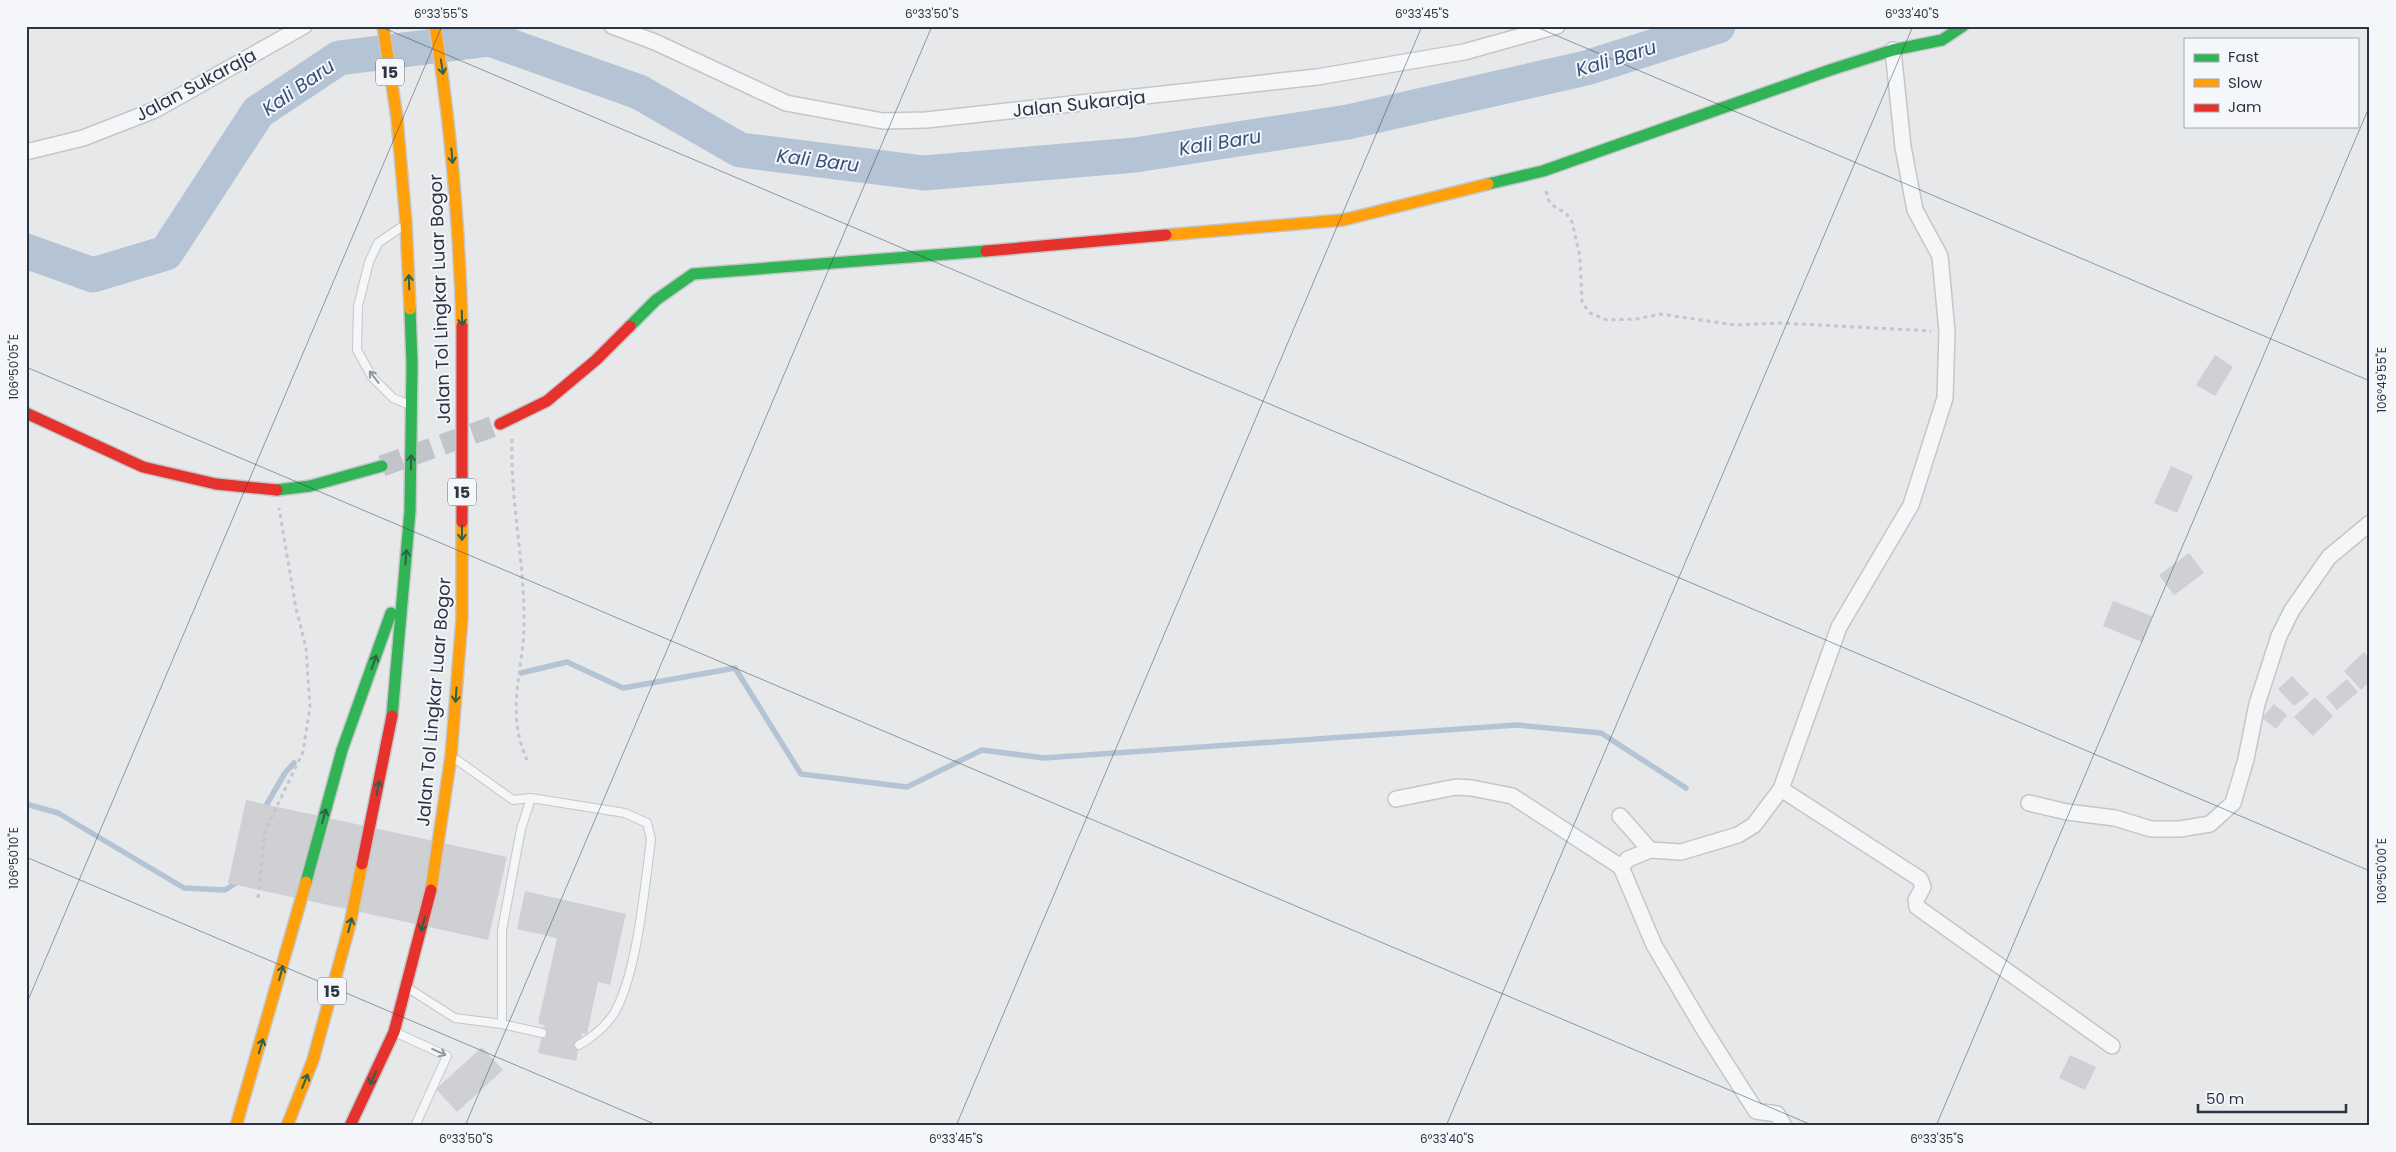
<svg xmlns="http://www.w3.org/2000/svg" width="2396" height="1152" font-family="Poppins,sans-serif">
<rect width="100%" height="100%" fill="#e6e8ea"/>
<g fill="none" stroke-linecap="round" stroke-linejoin="round">
<path stroke="#b4c4d5" stroke-width="5.5" d="M521,673L567,662L623,688L735,668L801,774L907,787L982,750L1044,758L1517,725L1601,733L1686,788
M26,804L58,813L184,888L225,890L239,881
M264,809L285,773L294,763"/>
<path stroke="#b4c4d5" stroke-width="35" d="M26,251L93,275L166,253L258,112L339,58L490,39L639,92L740,150L924,173L1135,155L1348,122L1586,68L1718,26"/>
</g>
<path fill="#ced0d3" d="M2215,355L2233,367L2215,396L2196,385Z
M2171,466L2193,476L2177,513L2154,503Z
M2189,553L2204,573L2174,595L2159,575Z
M2113,601L2152,616L2142,642L2103,626Z
M2364,652L2370,659V681L2361,690L2344,671Z
M2292,676L2309,694L2294,706L2278,689Z
M2347,679L2358,692L2337,710L2326,697Z
M2315,697L2333,716L2313,736L2294,717Z
M2274,704L2287,715L2276,729L2262,718Z
M246,800L507,857L488,940L228,883Z
M525,891L626,914L610,985L598,982L587,1034L582,1033L576,1061L538,1053L544,1025L538,1023L557,938L517,929Z
M482,1047L503,1070L457,1112L436,1089Z
M2070,1055L2096,1067L2085,1090L2059,1078Z"/>
<g fill="none" stroke-linecap="round" stroke-linejoin="round">
<path stroke="#c1c4c9" stroke-width="21" stroke-dasharray="21 11" stroke-linecap="butt" d="M382,466L500,424"/>
<defs>
<path id="lane" d="M400,228L378,243L369,262L358,306L357,350L372,377L393,398L405,403
M457,760L513,800L531,798L521,829L502,930V1024
M531,798L625,813L647,823L651,839C645,885 637,977 613,1015C604,1028 593,1037 579,1045
M411,990L455,1018L502,1024L542,1033
M399,1034L447,1056L415,1126"/>
<path id="street" d="M612,26L655,42L786,103L883,121L926,120L1317,77L1464,52L1557,26
M26,152L83,138L155,110L304,26
M1781,789L1920,879L1923,887L1916,900L1917,907L2112,1046
M1396,799L1456,787L1472,788L1512,796L1621,867
M2029,803L2067,812L2115,818L2151,829H2180L2210,824L2233,803L2246,759L2257,704L2279,636L2292,610L2329,557L2370,523
M1620,816L1650,850L1681,852L1738,835L1754,825L1781,789L1839,627L1911,505L1945,398L1947,332L1940,256L1915,210L1903,147L1893,50
M1650,850L1628,859L1621,867L1654,945L1703,1028L1756,1111L1777,1114L1784,1126"/>
<path id="fast" d="M1488,184L1543,171L1830,70L1893,50L1942,40L1963,26
M630,326L656,300L693,274L986,251
M277,490L310,486L382,466
M392,716L410,511L412,364L410,309
M306,882L342,750L391,613"/>
<path id="slow" d="M383,26L397,118L406,223L410,309
M435,26C451,126 459,225 462,326
M1166,235L1343,220L1488,184
M431,890L451,756L462,618V522
M236,1126L306,882
M287,1126L313,1060L350,924L362,864"/>
<path id="jam" d="M986,251L1166,235
M462,326V522
M26,413L143,467L216,484L277,490
M500,424L547,401L596,360L630,326
M362,864L392,716
M350,1126L394,1032L431,890"/>
</defs>
<use href="#lane" stroke="#c4c6c8" stroke-width="10"/>
<use href="#street" stroke="#c4c6c8" stroke-width="18"/>
<use href="#fast" stroke="#c4c6c8" stroke-width="14"/>
<use href="#slow" stroke="#c4c6c8" stroke-width="14"/>
<use href="#jam" stroke="#c4c6c8" stroke-width="14"/>
<path stroke="#c5c6ca" stroke-width="3" stroke-dasharray="4 4" stroke-linecap="butt" d="M1546,191L1549,201L1556,208L1566,213L1572,222L1580,257L1582,303L1590,313L1607,320L1637,319L1660,314L1735,325L1781,323L1931,331
M512,439C510,499 524,558 524,618C525,670 504,708 527,760
M258,898L265,831L303,752L310,707L306,648L296,608L279,508"/>
<use href="#lane" stroke="#f5f6f7" stroke-width="8"/>
<use href="#street" stroke="#f5f6f7" stroke-width="15"/>
<use href="#fast" stroke="#30b455" stroke-width="11"/>
<use href="#slow" stroke="#ff9f0a" stroke-width="11"/>
<use href="#jam" stroke="#e5322d" stroke-width="11"/>
</g>
<defs><path id="oneway-shaft" d="M-6 0H5M1.5-3L5.5 0L1.5 3" fill="none" stroke-width="1.6" stroke-linecap="round" stroke-linejoin="round" transform="scale(1.25)"/></defs>
<g stroke="#2d614b">
<use href="#oneway-shaft" transform="translate(442 67) rotate(81)"/>
<use href="#oneway-shaft" transform="translate(452 156) rotate(85)"/>
<use href="#oneway-shaft" transform="translate(409 282) rotate(-92)"/>
<use href="#oneway-shaft" transform="translate(462 318) rotate(88)"/>
<use href="#oneway-shaft" transform="translate(411 462) rotate(-89)"/>
<use href="#oneway-shaft" transform="translate(462 533) rotate(90)"/>
<use href="#oneway-shaft" transform="translate(406 557) rotate(-85)"/>
<use href="#oneway-shaft" transform="translate(374 662) rotate(-70)"/>
<use href="#oneway-shaft" transform="translate(456 695) rotate(94)"/>
<use href="#oneway-shaft" transform="translate(378 788) rotate(-79)"/>
<use href="#oneway-shaft" transform="translate(324 816) rotate(-75)"/>
<use href="#oneway-shaft" transform="translate(423 924) rotate(105)"/>
<use href="#oneway-shaft" transform="translate(350 925) rotate(-76)"/>
<use href="#oneway-shaft" transform="translate(281 973) rotate(-75)"/>
<use href="#oneway-shaft" transform="translate(261 1046) rotate(-73)"/>
<use href="#oneway-shaft" transform="translate(373 1078) rotate(115)"/>
<use href="#oneway-shaft" transform="translate(305 1081) rotate(-68)"/>
</g>
<g stroke="#90959e">
<use href="#oneway-shaft" transform="translate(374 377) rotate(-128)"/>
<use href="#oneway-shaft" transform="translate(439 1052) rotate(25)"/>
</g>
<path fill="none" stroke="#2b3445" stroke-width="1" stroke-opacity="0.45" d="M379,26L2370,871M1534,26L2370,381M26,367L1814,1126M26,857L659,1126M26,1005L442,26M465,1126L932,26M956,1126L1422,26M1446,1126L1913,26M1936,1126L2370,105"/>
<g text-anchor="middle" stroke-width="4" stroke-linejoin="round" paint-order="stroke">
<g fill="#f4f6f9" stroke="#676e7b" stroke-width="1">
<rect x="376" y="58.5" width="28" height="27" rx="4"/>
<rect x="448" y="478.5" width="28" height="27" rx="4"/>
<rect x="318" y="977.5" width="28" height="27" rx="4"/>
</g>
<g font-size="16" font-weight="bold" fill="#2b3445">
<text x="390" y="78">15</text>
<text x="462" y="498">15</text>
<text x="332" y="997">15</text>
</g>
<g font-size="18" fill="#2b3445" stroke="#f4f6f9">
<text transform="translate(196 85) rotate(-28)" y="6">Jalan Sukaraja</text>
<text transform="translate(1079 104) rotate(-6)" y="6">Jalan Sukaraja</text>
<text transform="translate(440 299) rotate(-92)" y="6">Jalan Tol Lingkar Luar Bogor</text>
<text transform="translate(434 702) rotate(-85)" y="6">Jalan Tol Lingkar Luar Bogor</text>
</g>
<g font-size="19" font-style="italic" fill="#34527a" stroke="#f4f6f9">
<text transform="translate(1616 58) rotate(-17)" y="7">Kali Baru</text>
<text transform="translate(298 87) rotate(-35)" y="7">Kali Baru</text>
<text transform="translate(1220 142) rotate(-9)" y="7">Kali Baru</text>
<text transform="translate(818 160) rotate(7)" y="7">Kali Baru</text>
</g>
</g>
<rect width="2396" height="1152" fill="none" stroke="#f4f6f9" stroke-width="55"/>
<rect x="2184" y="38" width="175" height="90" fill="#f4f6f9" stroke="#a4a8b1"/>
<rect x="2194" y="54" width="25" height="8" fill="#30b455" stroke="#a4a8b1"/>
<text x="2228" y="62" font-size="15" fill="#2b3445">Fast</text>
<rect x="2194" y="79" width="25" height="8" fill="#ff9f0a" stroke="#a4a8b1"/>
<text x="2228" y="88" font-size="15" fill="#2b3445">Slow</text>
<rect x="2194" y="104" width="25" height="8" fill="#e5322d" stroke="#a4a8b1"/>
<text x="2228" y="112" font-size="15" fill="#2b3445">Jam</text>
<path d="M2198 1104v8h148v-8" fill="none" stroke="#2b3445" stroke-width="2.5"/>
<text x="2206" y="1104" font-size="15" fill="#2b3445" stroke="#f4f6f9" stroke-width="4" paint-order="stroke">50 m</text>
<rect x="28" y="28" width="2340" height="1096" fill="none" stroke="#2b3445" stroke-width="2"/>
<g font-size="12" text-anchor="middle" fill="#2b3445">
<text x="441" y="18">6°33'55"S</text>
<text x="932" y="18">6°33'50"S</text>
<text x="1422" y="18">6°33'45"S</text>
<text x="1912" y="18">6°33'40"S</text>
<text transform="translate(14 367) rotate(-90)" y="4">106°50'05"E</text>
<text transform="translate(2382 380) rotate(-90)" y="4">106°49'55"E</text>
<text transform="translate(14 858) rotate(-90)" y="4">106°50'10"E</text>
<text transform="translate(2382 871) rotate(-90)" y="4">106°50'00"E</text>
<text x="466" y="1143">6°33'50"S</text>
<text x="956" y="1143">6°33'45"S</text>
<text x="1447" y="1143">6°33'40"S</text>
<text x="1937" y="1143">6°33'35"S</text>
</g>
</svg>
